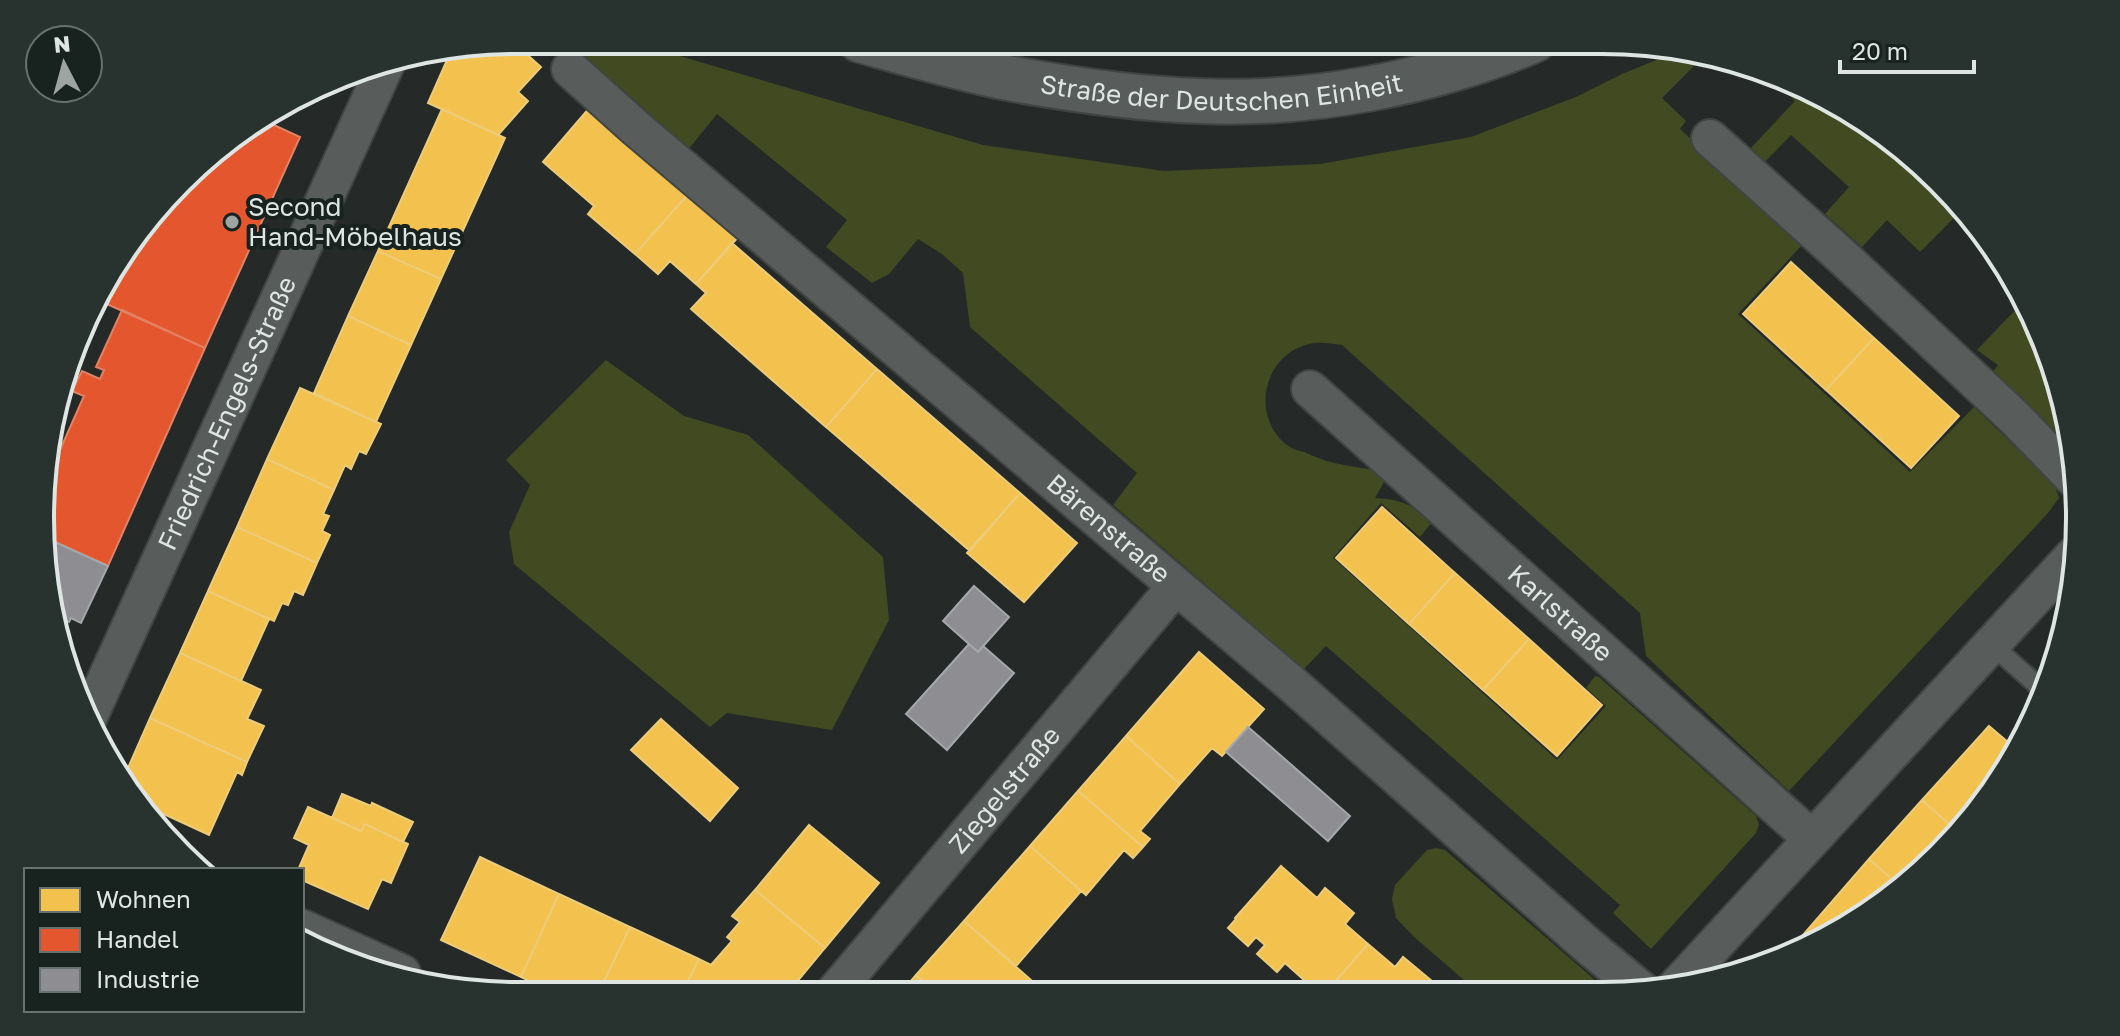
<svg xmlns="http://www.w3.org/2000/svg" width="2120" height="1036" font-family="'Golos Text',sans-serif">
<rect width="100%" height="100%" fill="#252a28"/>
<path fill="#424a21" d="M543,40H625L983,145L1164,171L1320,164L1471,137L1576,97L1622,74L1671,54L1700,60L1662,98L1686,121L1680,129L1803,244L1738,314L1910,472L1974,407L2054,484L2059,498L2048,513L1789,791L1646,656L1640,613L1342,345C1329,343 1317,341 1305,345C1262,359 1251,417 1287,445C1292,449 1299,451 1304,452C1314,456 1324,461 1334,463C1352,467 1371,469 1389,473L1375,498C1402,500 1412,504 1432,522L1420,537L1381,503L1333,558L1557,760L1606,706L1586,688L1595,676L1599,677L1756,816L1759,824L1756,833L1651,949L1613,913L1620,905L1326,646L1304,669L1113,505L1137,473L970,327L963,273L942,254L918,239L889,274L872,283L826,247L847,220L717,114L687,151L567,60Z
M1765,72L1785,77L1940,180L1961,211L1920,252L1887,220L1862,247L1825,214L1849,187L1791,135L1764,163L1749,150L1795,101Z
M2022,303L2044,336L2066,447L1990,376L1998,365L1977,350Z
M606,360L684,416L748,435L883,557L889,620L832,730L727,713L710,727L514,564L509,532L530,485L506,460Z
M1436,848L1445,850L1603,987L1605,992L1479,993L1413,936L1396,918L1392,899L1395,885L1427,850Z"/>
<path fill="#f2c14e" stroke="#eccc7a" stroke-width="2" d="M512,41L541,67L518,92L528,101L498,135L428,103L451,51Z
M591,106L690,192L635,254L588,214L594,206L543,162Z
M442,109L505,138L441,279L378,251Z
M690,192L740,235L696,284L670,261L658,274L635,254Z
M732,243L877,369L826,427L691,309L706,293L696,284Z
M378,251L441,279L411,345L348,316Z
M1791,262L1874,338L1826,390L1743,314Z
M348,316L411,345L376,422L314,393Z
M1874,338L1959,416L1911,468L1826,390Z
M877,369L1020,493L970,551L826,427Z
M300,388L381,424L366,454L359,451L351,469L345,465L334,490L267,459Z
M267,459L334,490L323,514L329,516L322,531L330,535L317,563L237,527Z
M1020,493L1077,543L1024,602L967,553Z
M1382,507L1455,573L1409,624L1336,558Z
M237,527L317,563L303,595L294,591L288,605L282,603L274,621L208,591Z
M1455,573L1529,639L1483,690L1409,624Z
M208,591L269,619L241,681L180,653Z
M1529,639L1602,705L1557,756L1483,690Z
M1199,652L1264,709L1222,756L1212,748L1180,784L1126,736Z
M180,653L261,690L247,719L264,726L247,762L150,718Z
M150,718L247,762L242,775L237,772L209,835L144,805L124,777Z
M661,719L738,788L710,821L631,750Z
M1989,726L2016,749L1981,809L1958,832L1922,800Z
M1126,736L1180,784L1140,831L1150,839L1143,847L1078,791Z
M1078,791L1143,847L1133,858L1124,850L1086,895L1030,846Z
M342,794L371,806L372,803L413,822L403,842L365,824L361,831L332,818Z
M1922,800L1958,832L1902,888L1869,859Z
M308,807L361,831L365,824L408,844L391,883L382,879L368,909L302,880V870H298L309,845L294,838Z
M809,825L879,883L825,948L755,890Z
M1030,846L1081,891L1016,966L964,921Z
M480,857L559,894L521,977L441,940Z
M1869,859L1902,888L1893,897L1812,944L1802,936Z
M1281,866L1317,898L1325,888L1354,913L1345,924L1368,944L1325,993H1308L1313,988L1285,963L1277,972L1257,954L1265,945L1256,937L1248,946L1228,928L1236,919L1235,918Z
M755,890L825,948L786,995H681L699,959L711,965L732,941L727,937L740,922L732,916Z
M559,894L630,927L597,996H562L521,977Z
M964,921L1031,980L1018,994H938L916,975Z
M630,927L699,959L681,995L597,996Z
M1802,936L1812,944L1781,961Z
M1368,944L1395,967L1403,957L1433,982L1425,993H1325Z
M916,975L938,994L899,995Z"/>
<path fill="#e4572e" stroke="#e28264" stroke-width="2" d="M263,120L300,137L205,348L100,301L120,253L136,237L141,239L149,223L227,139Z
M122,310L205,348L108,566L46,538L48,477L84,396L72,391L82,371L100,379L104,370L96,367Z"/>
<path fill="#8d8d92" stroke="#a5a7aa" stroke-width="2" d="M46,538L108,566L81,623L71,618L69,622L55,616L44,581Z
M974,586L1009,617L978,652L943,621Z
M969,644L978,652L983,646L1014,673L947,750L906,714Z
M1248,727L1350,816L1328,841L1226,752Z"/>
<g fill="none" stroke-linecap="round" stroke-linejoin="round">
<defs>
<path id="lane" d="M1991,644L2045,692"/>
<g id="street">
<path id="s1" d="M570,69L637,129L1292,684L1586,944L1644,992"/>
<path d="M1710,138L1847,261L2015,418L2072,477"/>
<path id="s2" d="M1310,389L1811,838"/>
<path id="s3" d="M87,721L387,62"/>
<path d="M302,928L402,973"/>
<path d="M1673,990L2073,556"/>
<path id="s4" d="M832,995L1176,586"/>
</g>
<g id="secondary">
<path id="s5" d="M860,40C910,54 961,69 1013,79C1075,90 1138,99 1200,101C1310,106 1433,83 1534,40"/>
</g>
</defs>
<use href="#lane" stroke="#404543" stroke-width="22"/>
<use href="#street" stroke="#404543" stroke-width="40"/>
<use href="#secondary" stroke="#404543" stroke-width="48"/>
<use href="#lane" stroke="#585c5a" stroke-width="18"/>
<use href="#street" stroke="#585c5a" stroke-width="36"/>
<use href="#secondary" stroke="#585c5a" stroke-width="44"/>
</g>
<circle fill="#9da4a1" stroke="#18231f" stroke-width="3" cx="232" cy="222" r="8"/>
<g text-anchor="middle" stroke-width="8" stroke-linejoin="round" paint-order="stroke">
<g font-size="26" fill="#dee5e2" stroke="#18231f">
<text dy="9" stroke="none"><textPath href="#s5" startOffset="368">Straße der Deutschen Einheit</textPath></text>
<text dy="9" stroke="none"><textPath href="#s3" startOffset="338">Friedrich-Engels-Straße</textPath></text>
<text dy="9" stroke="none"><textPath href="#s1" startOffset="708">Bärenstraße</textPath></text>
<text dy="9" stroke="none"><textPath href="#s2" startOffset="336">Karlstraße</textPath></text>
<text dy="9" stroke="none"><textPath href="#s4" startOffset="268">Ziegelstraße</textPath></text>
</g>
<g font-size="26" fill="#dee5e2" stroke="#18231f" text-anchor="start">
<text x="248" y="216">Second<tspan x="248" dy="30">Hand-Möbelhaus</tspan></text>
</g>
</g>
<path d="M0 0H2120V1036H0ZM518 54H1602A464 464 0 0 1 2066 518V518A464 464 0 0 1 1602 982H518A464 464 0 0 1 54 518V518A464 464 0 0 1 518 54Z" fill="#28332f" fill-rule="evenodd"/>
<path fill="none" stroke="#dee5e2" stroke-width="4" d="M518 54H1602A464 464 0 0 1 2066 518V518A464 464 0 0 1 1602 982H518A464 464 0 0 1 54 518V518A464 464 0 0 1 518 54Z"/>
<rect x="24" y="868" width="280" height="144" fill="#18231f" stroke="#67716d" stroke-width="2"/>
<rect x="40" y="888" width="40" height="24" fill="#f2c14e" stroke="#67716d" stroke-width="2"/>
<text x="96" y="908" font-size="24" fill="#dee5e2">Wohnen</text>
<rect x="40" y="928" width="40" height="24" fill="#e4572e" stroke="#67716d" stroke-width="2"/>
<text x="96" y="948" font-size="24" fill="#dee5e2">Handel</text>
<rect x="40" y="968" width="40" height="24" fill="#8d8d92" stroke="#67716d" stroke-width="2"/>
<text x="96" y="988" font-size="24" fill="#dee5e2">Industrie</text>
<g transform="translate(64 64) rotate(354)"><circle r="38" fill="#18231f" stroke="#67716d" stroke-width="2"/>
<path d="M0-6L14 30L0 20L-14 30Z" fill="#9da4a1"/>
<text y="-12" font-size="22" font-weight="bold" text-anchor="middle" fill="#dee5e2">N</text>
</g>
<path d="M1840 60v12h134v-12" fill="none" stroke="#dee5e2" stroke-width="4"/>
<text x="1852" y="60" font-size="24" fill="#dee5e2" stroke="#18231f" stroke-width="6" paint-order="stroke">20 m</text>
</svg>
